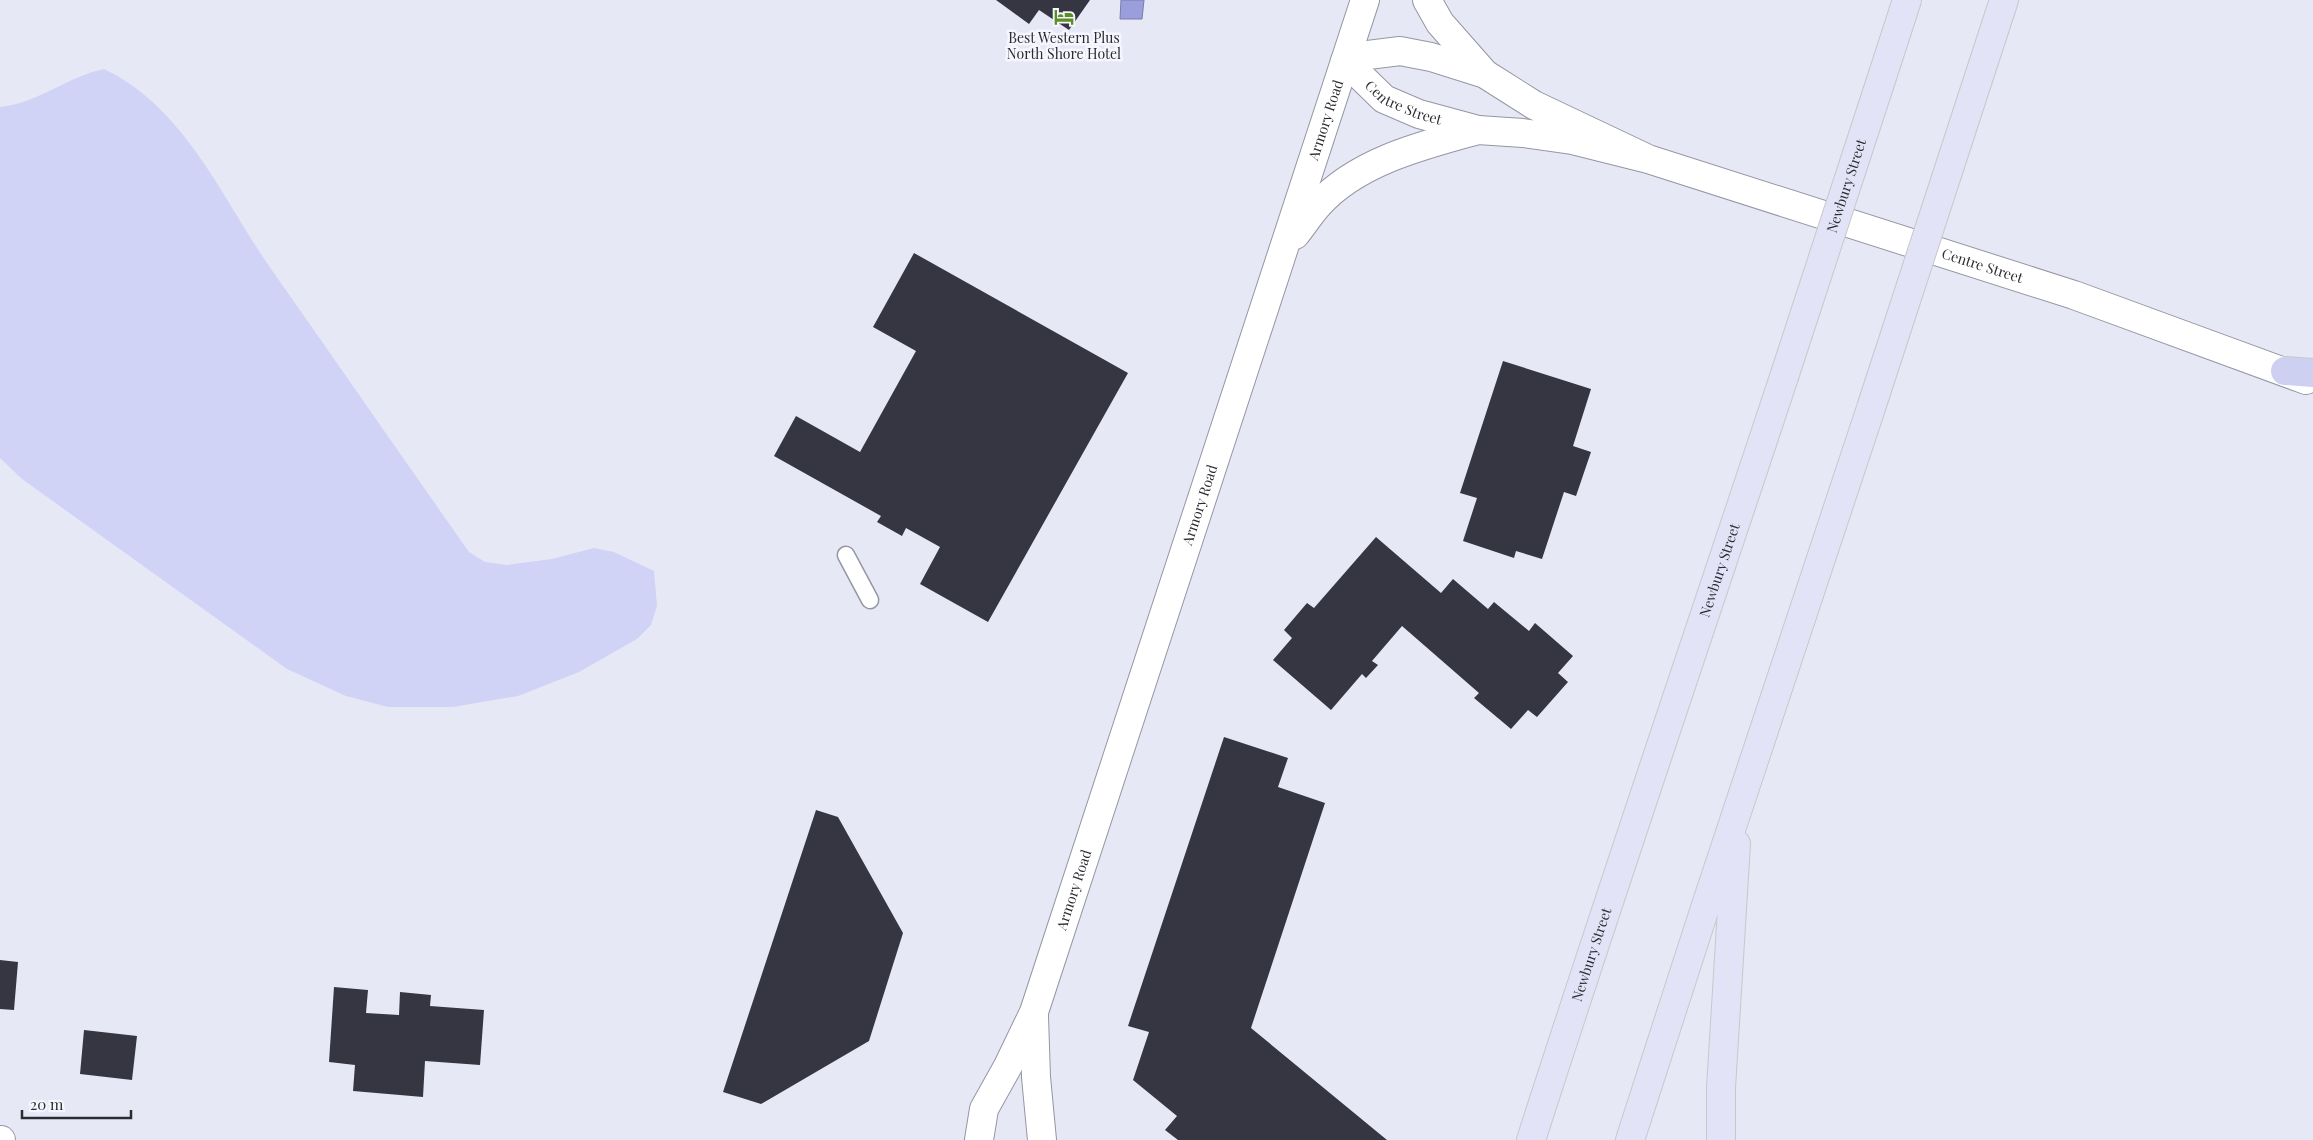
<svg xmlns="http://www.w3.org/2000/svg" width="2313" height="1140" font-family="'Playfair Display',serif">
<rect width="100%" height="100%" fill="#e7e8f6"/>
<path fill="#d0d3f5" d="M104,69C185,108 221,196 269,266C336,361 402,457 469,552L485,562L507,565L552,559L594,548L614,552L654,571L657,606L651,625L637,639L579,672L518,696L453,707H388L346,696L287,669L22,479L0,458V107C39,103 66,77 104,69Z"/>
<path fill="#9b9edd" stroke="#797ca9" d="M1121,0H1144L1142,19H1120Z"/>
<path fill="#353641" d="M996,0H1090L1069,30L1039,10L1029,24Z
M914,253L1128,373L988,622L920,584L940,547L906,528L902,536L877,522L881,516L774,456L796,416L860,452L916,351L873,327Z
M1503,361L1591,389L1573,446L1591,452L1576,496L1564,492L1542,559L1516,551L1514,558L1463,541L1477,498L1460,493Z
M1376,537L1441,593L1453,579L1488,609L1494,602L1529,631L1535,623L1573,656L1558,673L1568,682L1537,717L1528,710L1511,729L1474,698L1479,693L1402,626L1372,661L1378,665L1366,678L1362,674L1331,710L1273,660L1292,638L1284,630L1307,603L1314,608Z
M1224,737L1288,758L1278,787L1325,803L1251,1028L1387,1140H1178L1165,1130L1177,1116L1133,1080L1149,1032L1128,1026Z
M816,810L838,817L903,933L869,1041L761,1104L723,1092Z
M0,960L18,962L14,1010L0,1009Z
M334,987L368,990L366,1013L399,1015L400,992L431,995L430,1006L484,1010L480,1065L425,1061L423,1097L353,1091L355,1065L329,1062Z
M84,1030L137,1036L132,1080L80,1074Z"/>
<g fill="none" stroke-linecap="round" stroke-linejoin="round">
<defs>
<path id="lane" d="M846,555L870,600"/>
<g id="secondary">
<path d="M1427,0L1440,23L1484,73"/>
<path id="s1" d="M1648,159L1534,105L1485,74L1431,57L1400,51L1368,55L1345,61L1384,99L1419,114L1478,130L1523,133L1572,140L1648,159L2074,295L2306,380"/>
<path d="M1295,235C1303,225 1310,214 1319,204C1358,161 1424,145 1478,130"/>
<path d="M1034,1017L1036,1077L1042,1140"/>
<path d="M0,1140H1"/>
<path id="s2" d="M979,1140L984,1109L1008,1066L1034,1012L1365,0"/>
</g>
<g id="primary">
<path d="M1883,74L1907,0"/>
<path d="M1972,98L2004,0"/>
<path id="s3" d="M1531,1140C1613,885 1700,631 1784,377"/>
<path d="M1630,1140L1706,905L1871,408"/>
<path d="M1721,1140V1088L1736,844"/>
</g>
<path id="highway" d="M2285,371L2313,373"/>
</defs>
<use href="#lane" stroke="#9596a3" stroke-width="19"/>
<use href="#secondary" stroke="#9596a3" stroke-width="30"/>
<use href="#primary" stroke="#c8c8c9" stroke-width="30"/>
<use href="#highway" stroke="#c8c8c9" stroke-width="30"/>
<use href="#lane" stroke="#fff" stroke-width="16"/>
<use href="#secondary" stroke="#fff" stroke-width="28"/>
<use href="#primary" stroke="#e2e3f7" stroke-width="28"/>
<use href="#highway" stroke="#ced0f1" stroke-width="28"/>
<defs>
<g id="primary-bridge">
<path id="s4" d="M1784,377L1883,74"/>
<path d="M1871,408L1972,98"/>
</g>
</defs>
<use href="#primary-bridge" stroke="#c8c8c9" stroke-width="30" stroke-linecap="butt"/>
<use href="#primary-bridge" stroke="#e2e3f7" stroke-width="28"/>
</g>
<defs>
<symbol id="hotel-bare" viewBox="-9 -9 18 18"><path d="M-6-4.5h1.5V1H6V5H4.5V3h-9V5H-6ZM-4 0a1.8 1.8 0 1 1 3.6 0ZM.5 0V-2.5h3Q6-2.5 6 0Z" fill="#5d8e25" stroke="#f5f6fe" stroke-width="2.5" paint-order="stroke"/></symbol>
</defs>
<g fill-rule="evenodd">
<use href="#hotel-bare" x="1050" y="3" width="28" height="28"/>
</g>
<g text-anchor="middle" stroke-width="5" stroke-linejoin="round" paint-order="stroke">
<g font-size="14" fill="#2b2c31" stroke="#f5f6fe">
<text x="1064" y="43">Best Western Plus<tspan x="1064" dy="16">North Shore Hotel</tspan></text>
</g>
<g font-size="14" fill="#2b2c31" stroke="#f5f6fe">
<text dy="5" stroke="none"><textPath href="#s1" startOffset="402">Centre Street</textPath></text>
<text dy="5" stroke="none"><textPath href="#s2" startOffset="1079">Armory Road</textPath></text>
<text dy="5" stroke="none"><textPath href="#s4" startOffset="201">Newbury Street</textPath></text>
<text dy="5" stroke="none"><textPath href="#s1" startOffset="1006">Centre Street</textPath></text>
<text dy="5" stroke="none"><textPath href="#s2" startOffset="674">Armory Road</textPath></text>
<text dy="5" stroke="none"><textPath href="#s3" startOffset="600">Newbury Street</textPath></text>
<text dy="5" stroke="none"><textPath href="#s2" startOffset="269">Armory Road</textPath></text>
<text dy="5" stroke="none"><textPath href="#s3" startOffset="195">Newbury Street</textPath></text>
</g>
</g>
<path d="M22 1110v8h109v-8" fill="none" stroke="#2b2c31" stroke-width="2.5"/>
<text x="30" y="1110" font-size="15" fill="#2b2c31" stroke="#f5f6fe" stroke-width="4" paint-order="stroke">20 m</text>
</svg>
